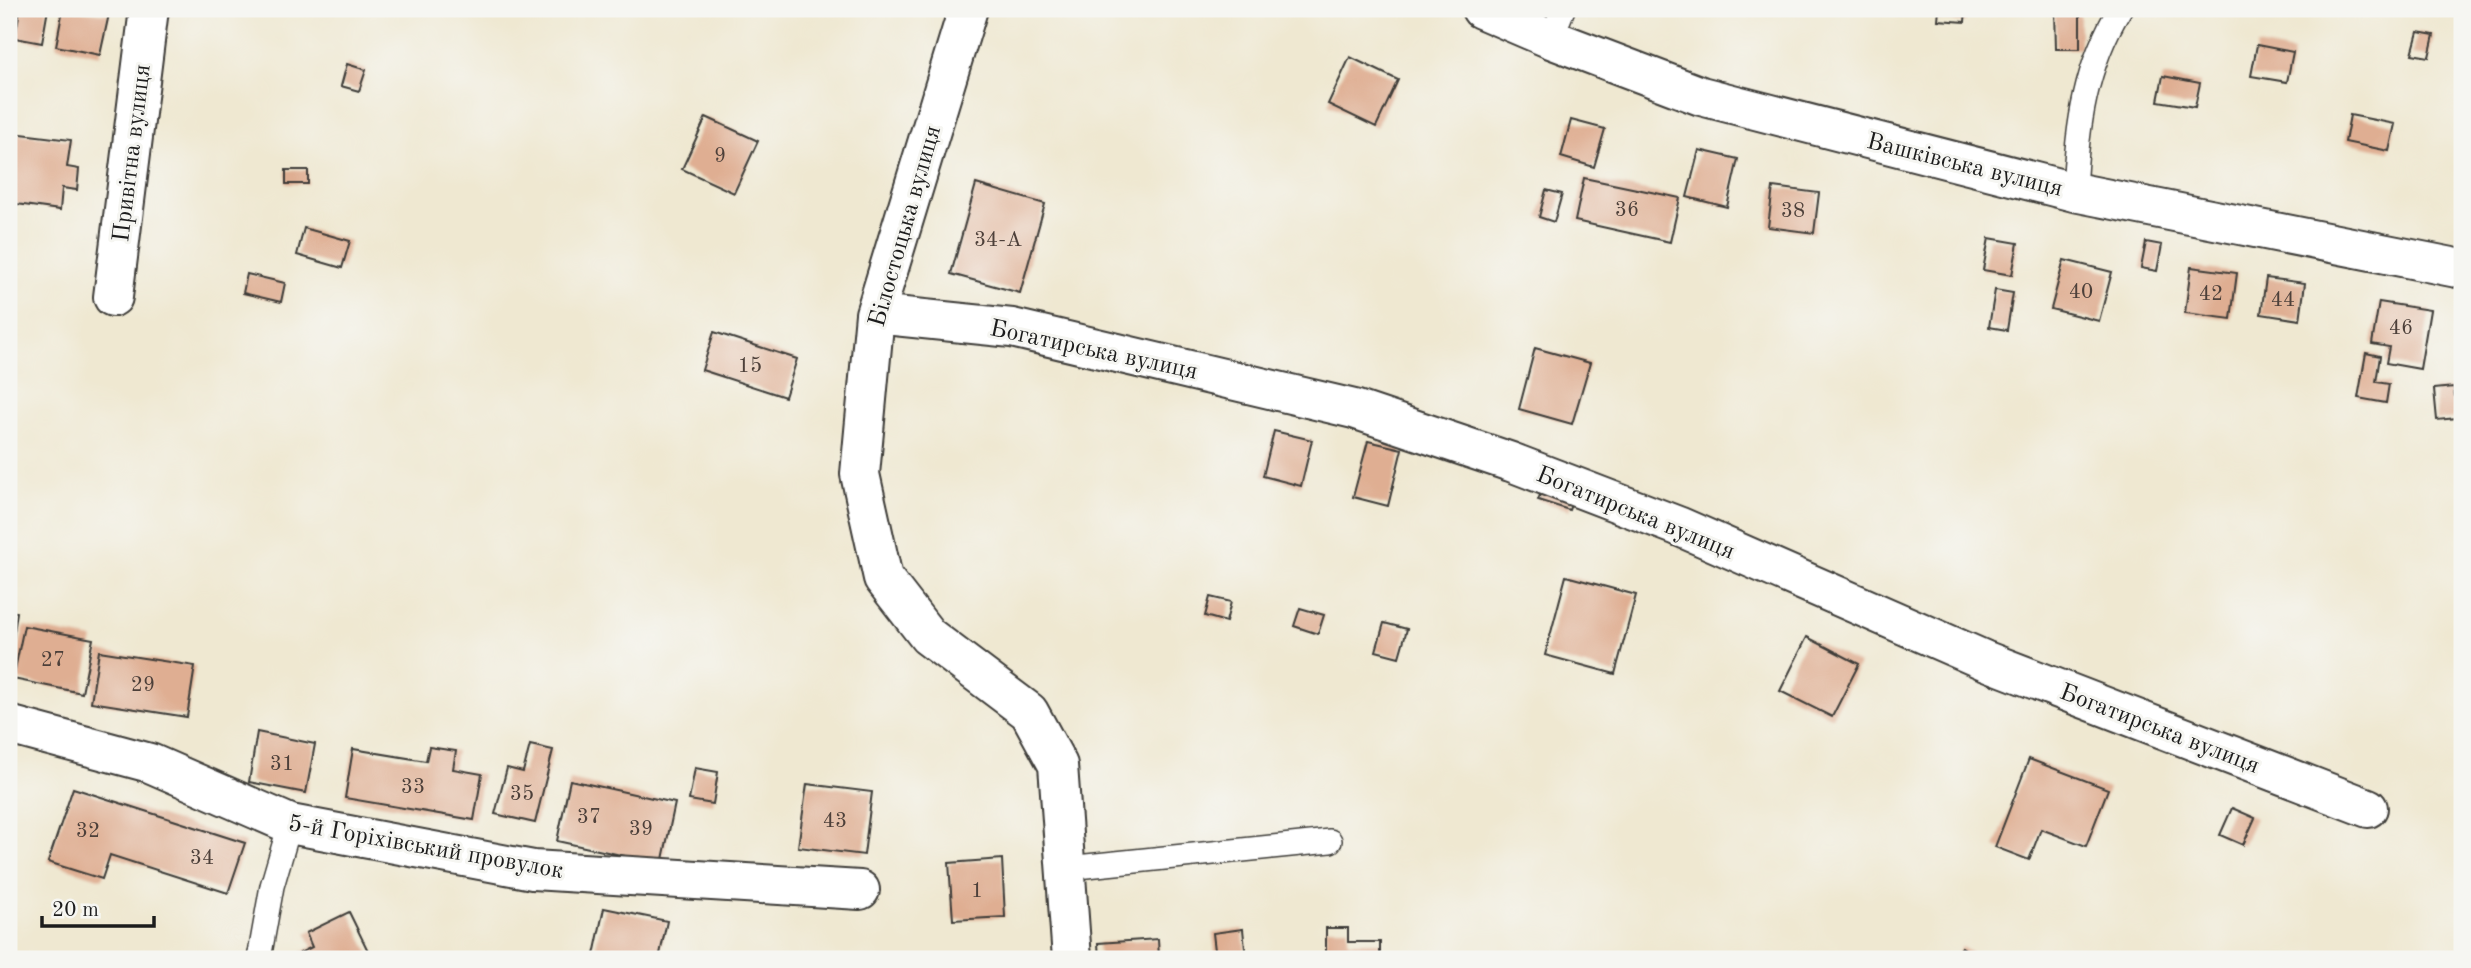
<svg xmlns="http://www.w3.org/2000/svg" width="2471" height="968" font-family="'Old Standard TT',serif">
<rect width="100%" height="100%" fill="#f6f6f2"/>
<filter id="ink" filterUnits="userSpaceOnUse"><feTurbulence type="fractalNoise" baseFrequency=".0143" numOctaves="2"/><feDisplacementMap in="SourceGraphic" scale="14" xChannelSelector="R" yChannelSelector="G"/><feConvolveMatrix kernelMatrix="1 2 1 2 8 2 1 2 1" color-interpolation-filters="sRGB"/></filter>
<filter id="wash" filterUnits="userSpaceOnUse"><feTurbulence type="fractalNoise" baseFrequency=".00686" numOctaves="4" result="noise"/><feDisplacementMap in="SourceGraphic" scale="28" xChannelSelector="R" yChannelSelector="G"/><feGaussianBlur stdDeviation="1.57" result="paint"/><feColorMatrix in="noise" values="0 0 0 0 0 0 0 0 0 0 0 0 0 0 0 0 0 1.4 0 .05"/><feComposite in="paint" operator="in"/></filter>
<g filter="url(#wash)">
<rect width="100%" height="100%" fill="#efe8d1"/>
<g id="blocks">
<path fill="#dfae92" d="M20,9H48L42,43L15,38Z
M63,9L109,14L100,55L56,46Z
M1939,9H1966L1965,22L1938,20Z
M2055,9H2080V49H2056Z
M2418,32L2434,35L2429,57L2412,54Z
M2257,45L2293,52L2287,82L2251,76Z
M1350,57L1398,80L1376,127L1328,104Z
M347,64L366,70L359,91L341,86Z
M2163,76L2200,83L2195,107L2158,101Z
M2350,115L2395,124L2389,151L2345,142Z
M706,117L758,141L734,193L682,169Z
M1571,120L1605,129L1594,167L1561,157Z
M13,133L71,140L67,167L79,169L77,190L62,188L60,210L9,203Z
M1699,150L1738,159L1727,207L1687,197Z
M286,170H308V184H286Z
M1584,178L1680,198L1670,242L1575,221Z
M976,184L1045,204L1020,293L951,274Z
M1773,187L1819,193L1814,233L1768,227Z
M1546,190L1562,194L1554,222L1539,217Z
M304,228L350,241L342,268L297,255Z
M1989,238L2018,243L2012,275L1983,270Z
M2146,242L2162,245L2157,271L2141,268Z
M2064,260L2112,272L2099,321L2051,309Z
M2191,267L2237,273L2231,319L2185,313Z
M247,274L285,283L281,302L243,293Z
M2266,278L2305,283L2300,320L2261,314Z
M1995,290L2013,293L2007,330L1989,327Z
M2379,302L2430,310L2420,369L2386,363L2389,347L2372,344Z
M714,332L797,359L785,397L702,370Z
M1535,348L1590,363L1572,424L1519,409Z
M2366,353L2380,356L2376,382L2389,384L2386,403L2358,398Z
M2454,387L2457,418L2437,420L2434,389Z
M1274,431L1312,440L1301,486L1263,476Z
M1368,441L1402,449L1388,506L1353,497Z
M1545,483L1575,494L1569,510L1538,500Z
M1566,576L1636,595L1615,674L1545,655Z
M1210,597L1231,602L1226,622L1205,616Z
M1300,608L1324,615L1318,634L1294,626Z
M9,611L17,612L10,659H9Z
M1384,623L1407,629L1399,657L1376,651Z
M24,626L93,639L82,693L13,679Z
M1807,637L1859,664L1832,717L1780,691Z
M99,651L195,666L187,717L91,702Z
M257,732L315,744L306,793L249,782Z
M530,745L553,750L535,823L495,814L507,768L523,772Z
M429,747L456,751L453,769L482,774L474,820L345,798L353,749L426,761Z
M2029,759L2108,789L2086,846L2041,829L2029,860L1995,847Z
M695,768L718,772L713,804L689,800Z
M570,780L675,803L662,864L557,841Z
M807,784L872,792L864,855L798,847Z
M73,788L245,843L228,893L110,855L102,879L48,862Z
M2232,808L2255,818L2243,845L2220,835Z
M1002,859L1005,917L953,920L949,863Z
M604,908L667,921L659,959H617L594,955Z
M349,912L372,959H303L300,953L312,947L306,933Z
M1326,928H1348V942H1380V959H1326Z
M1243,929L1246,959H1216L1213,933Z
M1158,939L1159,959H1099L1098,943Z
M1962,947L1980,959H1954Z"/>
</g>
</g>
<g filter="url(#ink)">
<use href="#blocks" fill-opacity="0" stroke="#3c3b37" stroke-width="2"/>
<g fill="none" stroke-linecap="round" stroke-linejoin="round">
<defs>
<path id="service" d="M1551,39L1563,9
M2074,192C2077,127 2085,66 2120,9
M1067,868L1330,841
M259,959L272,886L290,824"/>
<path id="minor" d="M968,9L875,314L860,474L883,578L928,636L1029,712L1058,765L1072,959
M1481,9L1551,39L1701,96L2074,192L2462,269
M113,297L149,9
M875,314L1012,328L1354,409L1511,462L1678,526L1984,660L2368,808
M9,725L150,763L290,824L533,870L860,890"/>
</defs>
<use href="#service" stroke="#3c3b37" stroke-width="26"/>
<use href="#minor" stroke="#3c3b37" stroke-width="42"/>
<use href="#service" stroke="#fff" stroke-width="23"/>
<use href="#minor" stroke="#fff" stroke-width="38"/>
</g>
</g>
<g text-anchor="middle" stroke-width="6" stroke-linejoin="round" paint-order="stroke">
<g font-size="21" fill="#4d403a">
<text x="720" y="162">9</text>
<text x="1627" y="216">36</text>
<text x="1793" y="217">38</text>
<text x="998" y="246">34-А</text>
<text x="2081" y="298">40</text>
<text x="2211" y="300">42</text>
<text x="2283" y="306">44</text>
<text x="2401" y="334">46</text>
<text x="750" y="372">15</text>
<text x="53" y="666">27</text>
<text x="143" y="691">29</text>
<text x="282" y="770">31</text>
<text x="413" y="793">33</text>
<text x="522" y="800">35</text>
<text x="589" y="823">37</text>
<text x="835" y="827">43</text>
<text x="641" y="835">39</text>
<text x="88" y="837">32</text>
<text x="202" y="864">34</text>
<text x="977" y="897">1</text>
</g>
<g font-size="24" fill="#1c1c1c" stroke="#f6f6f2">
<text transform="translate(131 153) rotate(-83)" y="8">Привітна вулиця</text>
<text transform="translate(1965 164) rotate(14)" y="8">Вашківська вулиця</text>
<text transform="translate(904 226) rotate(-74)" y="8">Білостоцька вулиця</text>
<text transform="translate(1094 349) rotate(12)" y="8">Богатирська вулиця</text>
<text transform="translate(1636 512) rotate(22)" y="8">Богатирська вулиця</text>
<text transform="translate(2160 728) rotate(21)" y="8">Богатирська вулиця</text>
<text transform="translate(426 846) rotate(10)" y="8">5-й Горіхівський провулок</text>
</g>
</g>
<rect width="2471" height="968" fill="none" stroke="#f6f6f2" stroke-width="35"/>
<path d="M42 916v10h112v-10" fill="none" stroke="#1c1c1c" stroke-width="3.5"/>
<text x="52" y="916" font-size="21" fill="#1c1c1c" stroke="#f6f6f2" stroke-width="5" paint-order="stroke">20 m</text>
</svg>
